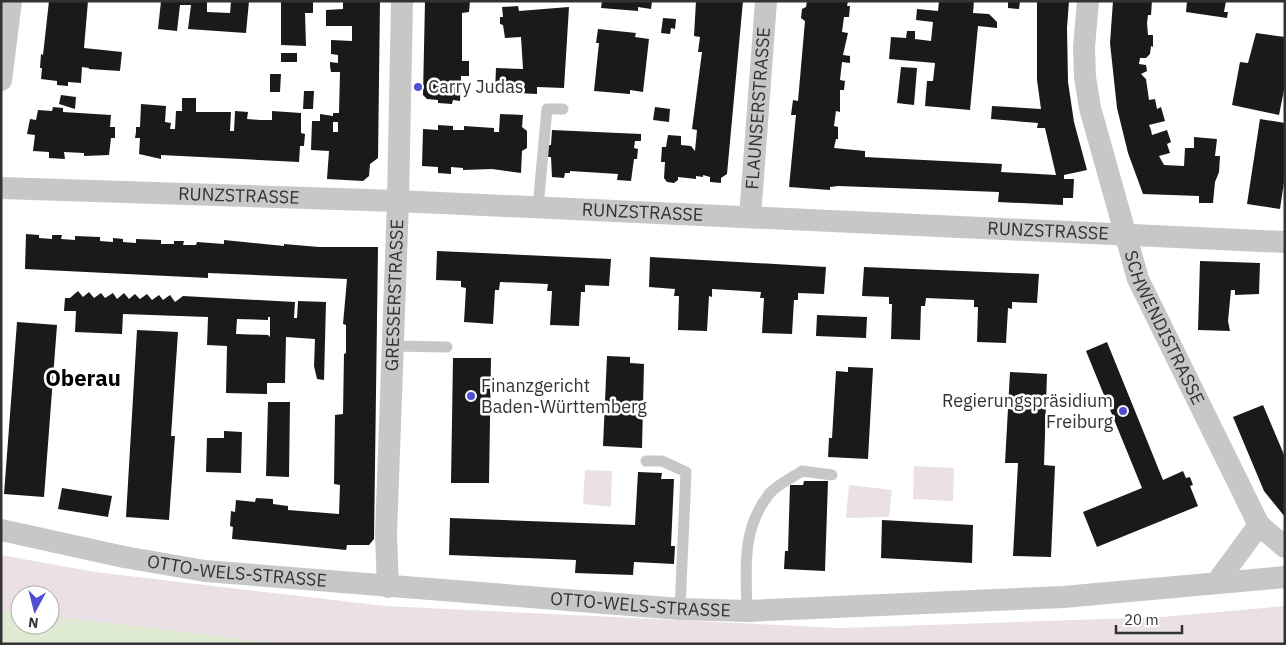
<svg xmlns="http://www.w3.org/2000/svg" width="1286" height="645" font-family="'IBM Plex Sans',sans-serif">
<rect width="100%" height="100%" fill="#fff"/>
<path fill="#eae0e5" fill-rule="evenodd" d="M914,466L954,468L953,501L913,499Z
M585,470L612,471L611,507L583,504Z
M849,485L892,490L889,517L846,518Z
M1,555L95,572L385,606L840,628L1162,617L1285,606V644H1ZM20,595H50V625H20Z"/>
<path fill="#dfead3" d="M1,610L20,612V625H50V616L281,644H1Z"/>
<path fill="#1a1a1a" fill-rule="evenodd" d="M49,1H88L84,48L122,52L120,71L89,69V68L82,67L81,83L68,82V86L57,85V81L41,79L42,68H40L41,54L43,55Z
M161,1H207V12L230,13L231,1H249L246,33L188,29L191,5H180L177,31L158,29Z
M281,1H313V13H305L306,46L281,45Z
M343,1H380L378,158L370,164L369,176L363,181L327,179L329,151L311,150L312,121H320V114L333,116V113H339L340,72H331L330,66V62L338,63V55L331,54V40L352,41V26H326V10L343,9ZM333,122H338V132H333Z
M425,1H470L469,12L462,13V61H469V76H461L460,101L453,100L452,104L438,103V100L427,99L423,95Z
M602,1H652L651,9L638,7V11L601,8Z
M696,1H743L727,174L721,178V183L710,182V177L703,175V177L696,176V179L678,177V180L674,183L667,182L664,178L665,162H661L662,147H666L668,135L681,136V145L691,146L695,151L697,130L692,129L702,52H698L700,37L694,36Z
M807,1H848L847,6H850L849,17H844L842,32L848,33L843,55L850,56V63L842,62L840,80L845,81L844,90H840V112L836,111L834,126L838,127V139H836L834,148L865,151V157L1002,164L1001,172L1056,175L1045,128H1037L1038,123L991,119L992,106L1041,109L1037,80V1H1069L1067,28L1068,82L1074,122L1087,170L1064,175V179H1074L1073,198H1063V205L998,202L999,192L838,186L830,187V190L789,187L796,115H791L793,100L798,101L805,21L801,18L802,9L806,7Z
M939,1H974L973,13L989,14L997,22V28L978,26L970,110L925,106L927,81H933L935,63L889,59L891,37L906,38L907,31H915V39L931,41L933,22L916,20L917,9L938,11Z
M1008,1H1020L1019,9L1008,8Z
M1113,1H1152L1151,15H1148L1147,23L1148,35H1153V47L1151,46L1150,54L1146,58H1140L1139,64L1146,65L1147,71L1141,74L1146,79L1149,100L1155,99L1157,109L1161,107L1165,121L1149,125L1151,130L1152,135L1167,130L1171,142L1167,144L1170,153L1159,156L1164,165L1184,166L1185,148H1194V137L1217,139L1215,156H1220L1219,172L1215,182L1213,203H1199V196L1143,194L1128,153L1117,108L1110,43Z
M1187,1H1226L1224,12H1228L1227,18L1186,12Z
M518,6L519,11L569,7L564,88L537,87V94L495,92L496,68L523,69L521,37L505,38L503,25L500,24V17H503L502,7Z
M663,18L676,19L675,29L671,28L670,34L661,33Z
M598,29L636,33L635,37L649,39L643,92L630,90V94L594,91L599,43H596Z
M1256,33L1285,37V85L1279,115L1232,105L1240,62L1248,63Z
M281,53H297V62H281Z
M901,67L917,68L914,105L897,103Z
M270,74H281L280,92H270Z
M304,91H314L313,109H303Z
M61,95L76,97L75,109L59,104Z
M182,98H196V112H231L230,131H234L235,111L248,112L247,119L260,120H272V111L301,113V133L305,134L304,146H300L299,162L161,155V159L139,154L140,138H135L136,132V127H140L141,104L166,106L165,122L171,123L170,129H175L176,111H182Z
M53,107L63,108V112L111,115L110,127H115V138H111L109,155L84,156V153L64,152L65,159L49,158V152L33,151L35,135L27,134L30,119L36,120L38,110L52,111Z
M655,107L670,109L669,122L653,120Z
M500,114L523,115L522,127L527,131V148L522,151L521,173L492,169L463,170V168L451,167V174L438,173V167L422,166L423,129L438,130V125L453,126V130H464V126L494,128V132H499Z
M1260,119L1285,123V175L1280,209L1247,204Z
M552,130L641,134V141H635L634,148L638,149L637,159H634L631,181L617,180L618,174L570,171V173H565L564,178L552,177L551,157H547V145H551Z
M26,234L39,235V238L52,239V235H62L61,239L75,240V236L100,237V241L113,242V238L123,239V242L136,243V239L161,240V244H174V241H184L183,245H196L197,242L224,244V240L284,246V244L319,247H378L374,539L369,545H347L346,550L232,539L233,527L230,526L231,511L235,512L236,500L255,502L256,498L273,499V504L288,506V510L339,514L340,485L334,484L335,415L343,414L344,354L346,353V325L343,324L347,279L208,273V278L25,269Z
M437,251L611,259L609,286L585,285V292H581L579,326L550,325L552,291H547L548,284L500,282L499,290H495L493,324L464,322L466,288L461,287V281L436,280Z
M650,257L826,267L824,294L798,293V300H794L792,334L762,333L764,298H760L761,292L712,289V297L709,296L707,331L678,330L679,296H674L675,289L649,287Z
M1200,261L1260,263L1259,294L1235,295V290H1231L1228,321L1230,331L1198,330Z
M864,267L1039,274L1037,303L1012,302V309L1008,308L1006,343L977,342L978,307H974V300L926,298L925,306H921L920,340L891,339L892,304H889V297L862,296Z
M78,291L83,297L89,292L94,298L101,293L105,298L113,293L117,299L124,293L129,299L135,294L140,299L147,294L152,300L159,295L163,300L170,295L175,302L183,296L295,302L294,318H297L298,301L326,302L324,380L317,379L314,366L315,339L286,337L285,383H267V394L226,393L227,346L207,345L208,317L123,314L122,334L75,332L76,311H64L65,298H70ZM268,317H270V337L268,335L236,334L237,319L268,320Z
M817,315L867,317L866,338L816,336Z
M17,322L57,325L44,497L4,494Z
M137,330L178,332L171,436H175L169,520L126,517Z
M1107,342L1163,480L1183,471L1186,478L1190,477L1193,485L1190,486L1198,506L1097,547L1083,512L1142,488L1086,351Z
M607,356L630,357V363L644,364L642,448L603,446Z
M453,358H491L489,483H451Z
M848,367L873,368L868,459L828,457L829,438H832L836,371L848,372Z
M1010,372L1047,374L1044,465L1055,466L1051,557L1013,556L1018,463H1005Z
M268,402H290L289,477L266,476Z
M1263,405L1285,457V517L1264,491L1233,417Z
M224,431L242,432L241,473L206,472L207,438H224Z
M638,472L662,473L661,479H674L671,546H675L674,564L634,562L633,575L575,573L576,560L449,555L450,518L635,525Z
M804,481H828L825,571L784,569L785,551H788L790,485H803Z
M62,488L112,496L108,517L58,509Z
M882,520L973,525L972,563L881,558Z"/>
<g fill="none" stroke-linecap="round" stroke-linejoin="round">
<path stroke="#c7c7c7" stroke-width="11" d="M538,207L547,109H563
M393,346L447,347
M646,461H662L686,472L680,609
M747,611C746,568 741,529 770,493C778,484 792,478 802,471L832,475"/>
<g stroke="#c7c7c7" stroke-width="22">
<path id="s1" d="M1088,1L1084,47L1085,77L1090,108L1138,279L1259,525L1285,547"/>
<path d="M1,80L11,1"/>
<path id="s2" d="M1,188L398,201L1285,242"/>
<path id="s3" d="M750,217L766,1"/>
<path id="s4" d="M1,530L124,557L205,571L680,609L747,611L1063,597L1285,577"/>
<path d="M1217,582L1259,525"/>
<path id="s5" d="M388,587L386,535L398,201L402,1"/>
</g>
</g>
<g fill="#504ed1" stroke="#fff" stroke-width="2">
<circle cx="418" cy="87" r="5"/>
<circle cx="471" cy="396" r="5"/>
<circle cx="1123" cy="411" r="5"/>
</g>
<g text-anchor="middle" stroke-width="5" stroke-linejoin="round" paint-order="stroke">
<g font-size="18" fill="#333" stroke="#fff" text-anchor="start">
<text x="428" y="93">Carry Judas</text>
<text x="481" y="392">Finanzgericht<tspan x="481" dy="21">Baden-Württemberg</tspan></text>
<text x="1113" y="407" text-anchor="end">Regierungspräsidium<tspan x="1113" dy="21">Freiburg</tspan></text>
</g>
<g font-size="18" fill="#333" stroke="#fff">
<text dy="6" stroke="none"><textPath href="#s3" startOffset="109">FLAUNSERSTRASSE</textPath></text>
<text dy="6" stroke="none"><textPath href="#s2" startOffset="238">RUNZSTRASSE</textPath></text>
<text dy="6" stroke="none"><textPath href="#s2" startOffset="642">RUNZSTRASSE</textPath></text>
<text dy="6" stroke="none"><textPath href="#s2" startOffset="1048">RUNZSTRASSE</textPath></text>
<text dy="6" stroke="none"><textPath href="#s5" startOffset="292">GRESSERSTRASSE</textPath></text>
<text dy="6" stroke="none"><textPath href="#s1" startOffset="340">SCHWENDISTRASSE</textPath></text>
<text dy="6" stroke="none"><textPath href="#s4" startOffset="240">OTTO-WELS-STRASSE</textPath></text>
<text dy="6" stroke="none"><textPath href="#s4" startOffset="645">OTTO-WELS-STRASSE</textPath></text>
</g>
<g font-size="22" font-weight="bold" fill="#000" stroke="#fff">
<text x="83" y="386">Oberau</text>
</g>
</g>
<rect width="1286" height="645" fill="none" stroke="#333333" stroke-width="5"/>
<g transform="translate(35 610) rotate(187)"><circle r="24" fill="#ffffff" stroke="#adadad"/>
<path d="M0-4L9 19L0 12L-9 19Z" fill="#504ed1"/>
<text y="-8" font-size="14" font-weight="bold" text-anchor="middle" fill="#333333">N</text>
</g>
<path d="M1116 625v8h66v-8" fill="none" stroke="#333333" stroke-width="2.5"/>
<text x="1124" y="625" font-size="15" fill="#333333" stroke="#ffffff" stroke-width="4" paint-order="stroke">20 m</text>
</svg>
